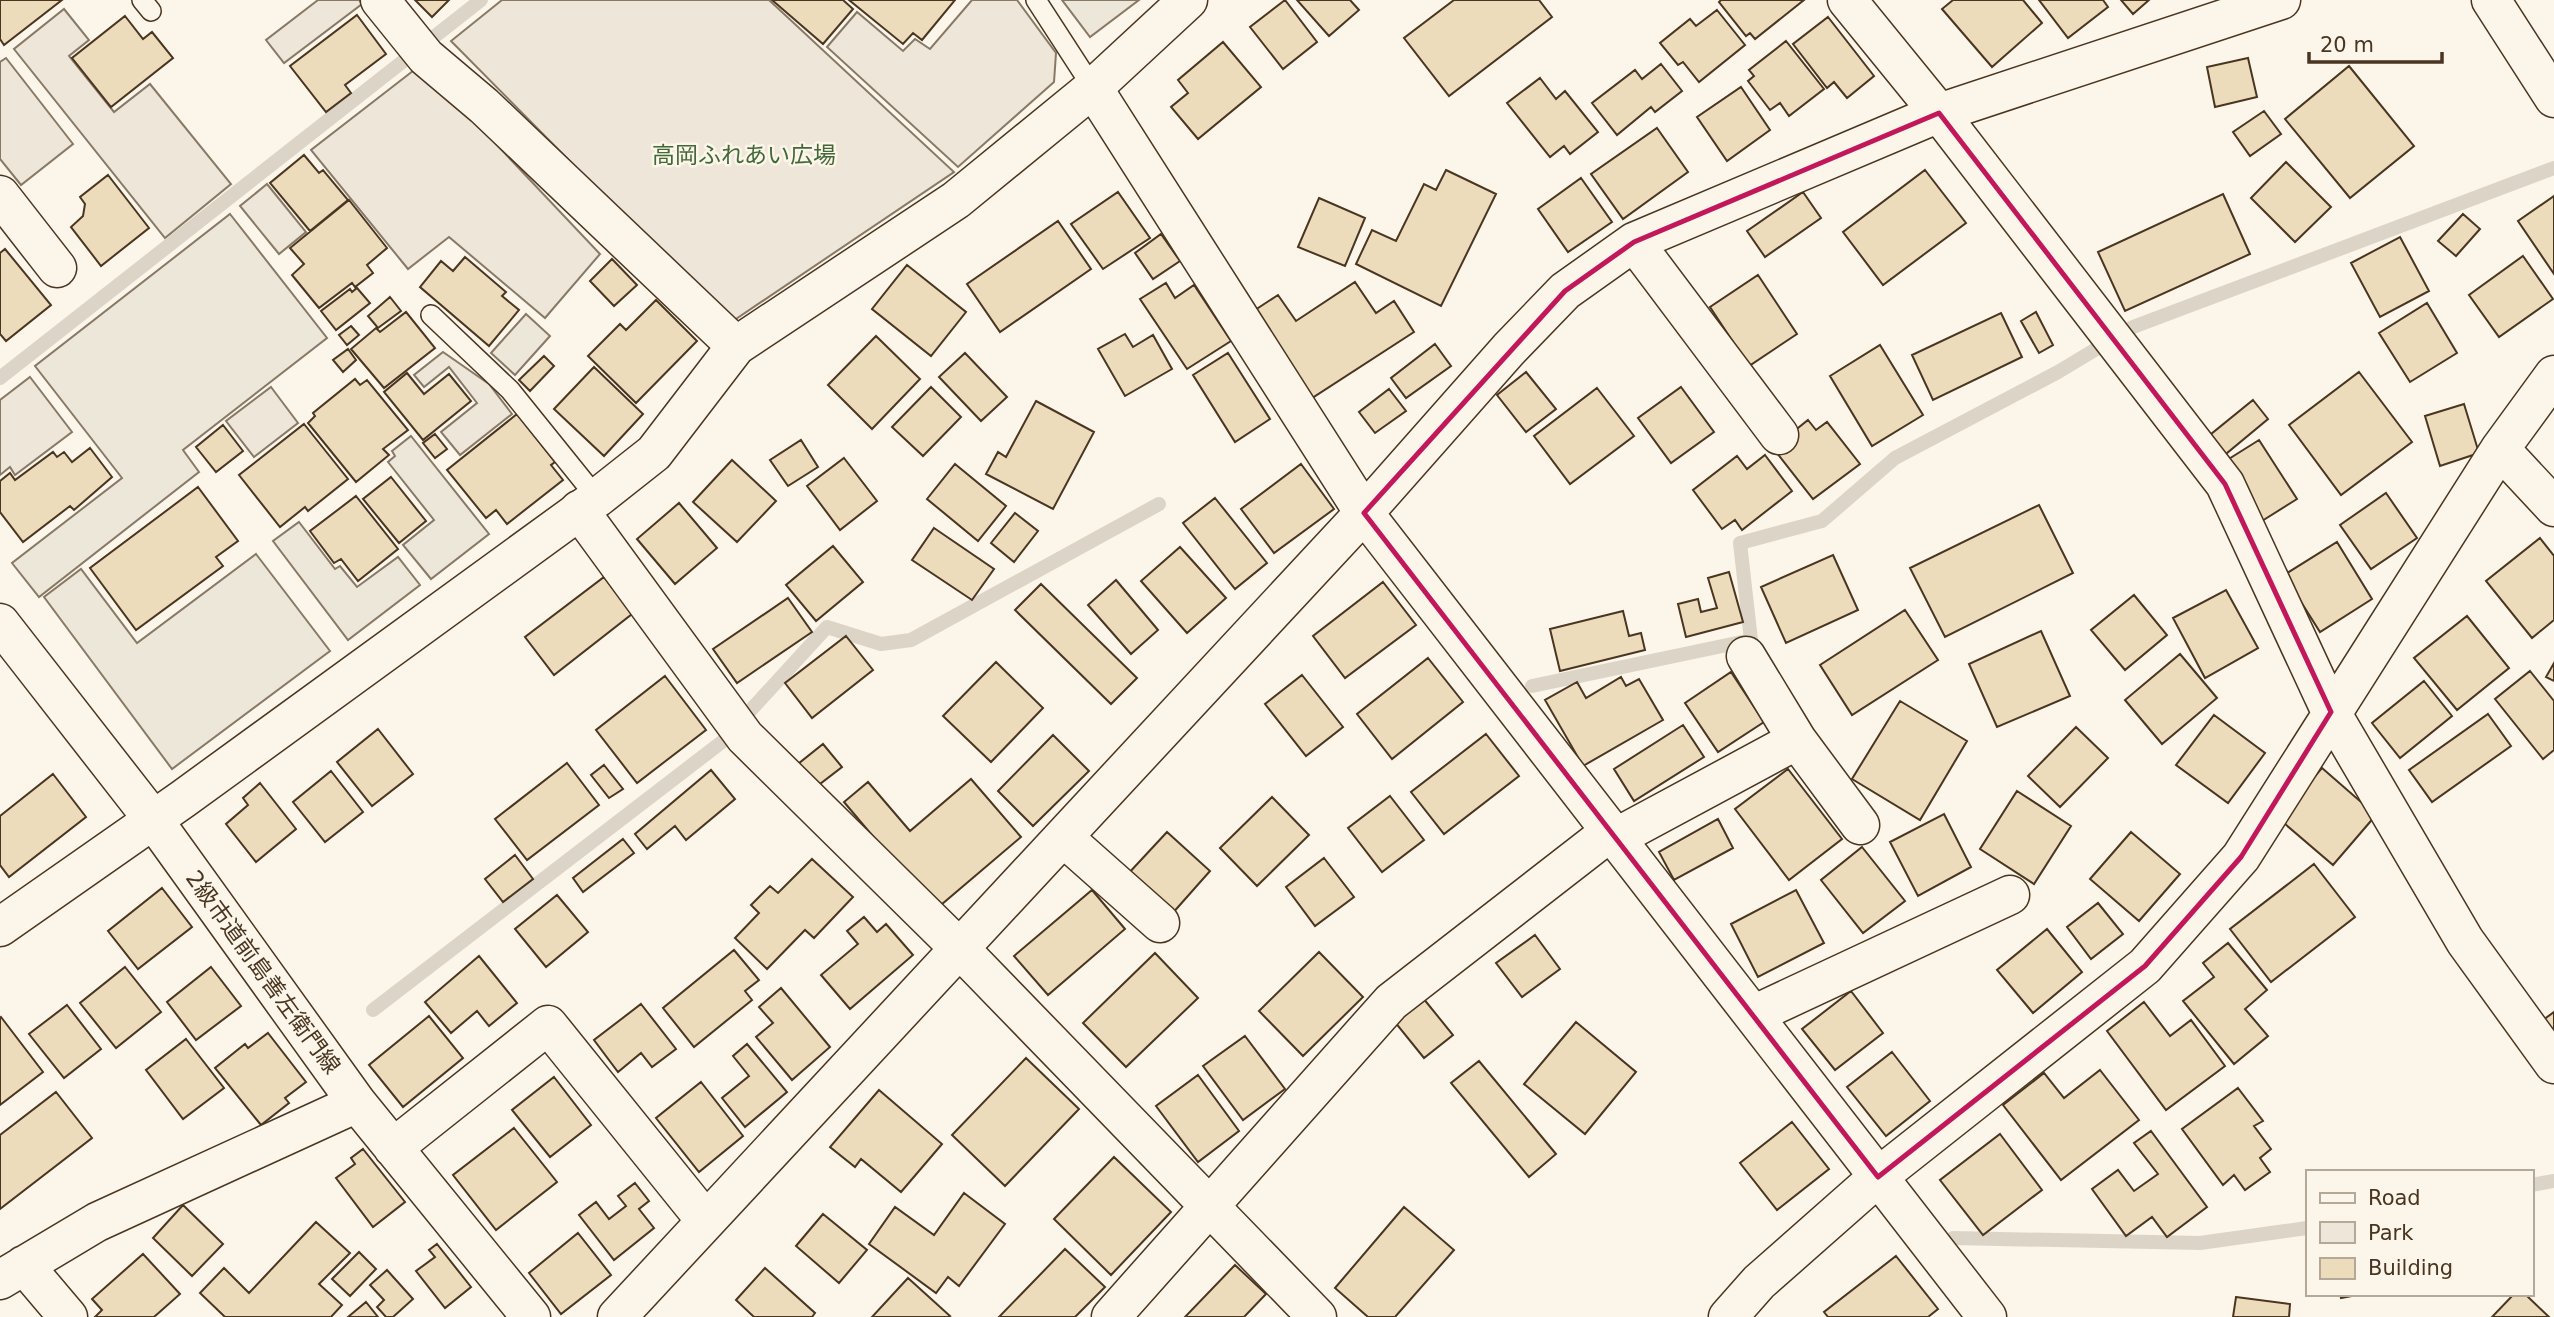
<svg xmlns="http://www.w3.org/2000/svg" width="2554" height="1317" font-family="'DejaVu Sans','Noto Sans JP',sans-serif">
<rect width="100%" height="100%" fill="#fbf6e9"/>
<path fill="#ede6d9" stroke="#887966" stroke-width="2" d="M318,0H359L362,4L284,63L266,40Z
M502,0H769L954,172L730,323L451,41Z
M972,0H1017L1056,53L1054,82L958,167L827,47L857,12L903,51L915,39L930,49Z
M64,9L89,40L69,56L114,112L150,84L231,184L165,238L14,49Z
M6,58L73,144L21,185L0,159V62Z
M418,67L461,107L600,254L545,318L449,237L408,269L311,150Z
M267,184L306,232L279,254L240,206Z
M443,352L489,384L512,414L460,455L441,432L477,403L449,367L424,387L414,375Z
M30,377L72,432L15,475L10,467L0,475V400Z
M271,387L298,423L254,457L226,421Z"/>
<path fill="#ede7d9" stroke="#887966" stroke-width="2" d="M1062,0H1139L1090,37Z
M230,214L327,338L183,450L199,472L39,597L12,563L122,478L35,366Z
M526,314L550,336L515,375L491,353Z
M411,436L489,534L431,579L403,545L434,520L388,462L395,456L392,451Z
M299,522L335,569L340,566L357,587L398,557L420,585L348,640L273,541Z
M256,554L330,651L172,769L44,597L81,569L137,643Z"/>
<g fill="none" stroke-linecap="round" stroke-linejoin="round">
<path stroke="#dcd4c6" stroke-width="14" d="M0,378L481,0
M1532,686L1751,640L1740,543L1822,521L1895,458L2058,372L2133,327L2554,168
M750,711L827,627L881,644L911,640L1159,504
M373,1010L727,738
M2531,1185L2554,1181
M1953,1238L2200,1243L2307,1228"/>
</g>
<path fill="#ecdcbc" stroke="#4a3520" stroke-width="2" d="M0,0H62L4,45L0,39Z
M415,0H449L432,17Z
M772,0H843L853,9L823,44Z
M849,0H955L922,40L913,33L903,44Z
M1285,0L1317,42L1283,69L1250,27Z
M1297,0H1350L1359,10L1329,36Z
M1454,0H1539L1552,17L1449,96L1404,38Z
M1721,0H1804L1755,39L1750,33L1746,36L1719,2Z
M1953,0H2023L2042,23L1992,67L1942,9Z
M2039,0H2103L2108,7L2068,38Z
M2121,0H2149L2133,14Z
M1717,10L1745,45L1699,82L1683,62L1678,65L1660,43L1690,19L1696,26Z
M357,15L386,54L345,85L351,93L326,112L290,66Z
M125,16L143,39L152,32L173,58L111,107L72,58Z
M1828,17L1874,76L1847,98L1834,82L1827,88L1793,44Z
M1786,41L1824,89L1789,116L1780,103L1770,110L1748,81L1754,76L1749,70Z
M1223,42L1261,87L1198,139L1171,107L1188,93L1178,80Z
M2248,58L2257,97L2215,107L2207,67Z
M1661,64L1682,91L1655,112L1651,107L1617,135L1592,103L1635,70L1642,79Z
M2349,66L2414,146L2350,198L2285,119Z
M1540,78L1556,99L1565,91L1598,132L1570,154L1564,146L1550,157L1507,103Z
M1741,87L1770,130L1727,161L1697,117Z
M2264,111L2281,134L2250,156L2233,132Z
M1657,128L1688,172L1623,219L1591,174Z
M304,155L319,173L323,170L348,200L310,231L270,183Z
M2286,162L2331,207L2295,242L2251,198Z
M1446,170L1496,194L1441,306L1356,264L1372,230L1396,241L1424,184L1436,190Z
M1925,170L1966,223L1883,285L1843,232Z
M108,175L149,228L101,266L71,227L83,216L85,204L80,197Z
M1581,178L1612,222L1568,252L1538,209Z
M1118,192L1150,238L1103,269L1071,224Z
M1803,192L1821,218L1765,257L1747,231Z
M2223,194L2250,254L2125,311L2098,252Z
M2554,196V274L2518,221Z
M1319,198L1365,218L1345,266L1298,247Z
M349,200L387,248L367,265L373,273L355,287L352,283L319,308L292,275L304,264L290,248Z
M2463,214L2480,229L2456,256L2438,241Z
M1058,221L1091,269L1000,332L967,284Z
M1161,234L1180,261L1153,279L1135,253Z
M2400,237L2429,291L2380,317L2351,263Z
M5,249L51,305L6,341L0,334V253Z
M2523,256L2553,299L2499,337L2469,295Z
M465,257L506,292L502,296L519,310L489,346L420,287L441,261L453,271Z
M612,259L637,285L614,306L590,281Z
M907,265L966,312L931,356L872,309Z
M1758,275L1797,334L1749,366L1710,307Z
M1355,282L1376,313L1394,301L1414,332L1309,400L1252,312L1278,295L1296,321Z
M1166,283L1175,298L1194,285L1231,341L1187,369L1140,299Z
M357,288L370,303L336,330L321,311L350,289L352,292Z
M390,297L401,311L378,328L368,316Z
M656,300L697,341L636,403L588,356L620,324L626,330Z
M2427,303L2457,353L2410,382L2379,333Z
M406,312L435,348L384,388L351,349L376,328L380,332Z
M2036,312L2053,345L2039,353L2021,321Z
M2001,313L2022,357L1933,400L1912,355Z
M351,326L359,335L347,345L339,335Z
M1125,334L1133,347L1153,335L1172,369L1125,396L1098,349Z
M876,336L920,379L872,429L828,385Z
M1435,344L1451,366L1406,398L1391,378Z
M1880,345L1923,415L1872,446L1830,376Z
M348,349L356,360L343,372L333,360Z
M965,353L1007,397L981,421L939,377Z
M1228,353L1270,419L1235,442L1193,375Z
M544,356L554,366L530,391L519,380Z
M594,367L643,414L604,456L554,409Z
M1526,372L1556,409L1526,432L1497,395Z
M2359,372L2412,442L2341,495L2289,425Z
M407,373L424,394L449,374L471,401L423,440L384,392Z
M355,379L360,385L367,380L408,430L383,449L389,455L356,482L308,423L315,416L313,413Z
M931,387L961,417L923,456L892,427Z
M1681,387L1714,432L1671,463L1638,418Z
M1597,388L1634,436L1570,484L1534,436Z
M1389,389L1406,411L1375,433L1359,412Z
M2253,400L2268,419L2221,458L2205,439Z
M1036,401L1094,432L1053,509L986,474L998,452L1006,457Z
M2464,404L2479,453L2440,466L2425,416Z
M517,414L555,462L551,465L563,480L507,524L496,510L486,518L447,470Z
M1808,420L1816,430L1827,422L1860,464L1813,499L1773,448Z
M304,424L348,479L308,511L305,507L280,527L239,475Z
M223,425L243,451L216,472L196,447Z
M435,434L447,449L435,458L423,443Z
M801,440L818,467L788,486L770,460Z
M2259,440L2297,499L2262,521L2224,462Z
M90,448L112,477L74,510L70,506L23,542L0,512V481L10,473L15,480L53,452L57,457L64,452L72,462Z
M1765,455L1792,491L1742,530L1735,520L1722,529L1693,490L1737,456L1747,469Z
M844,458L877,501L840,530L807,486Z
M732,460L776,501L737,542L693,502Z
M955,464L1006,506L978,541L927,499Z
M1301,464L1334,509L1274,553L1241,509Z
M391,477L426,521L399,543L363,499Z
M198,487L238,541L216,557L223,566L136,630L90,568Z
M2386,493L2417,538L2371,569L2340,525Z
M356,496L398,549L358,581L341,559L334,563L310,531Z
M1215,498L1267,563L1235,589L1183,523Z
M679,503L717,548L675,584L637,539Z
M2039,505L2073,573L1945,637L1910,568Z
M1015,513L1038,531L1014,562L991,543Z
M934,528L994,569L972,600L912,560Z
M2540,538L2554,556V620L2532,638L2486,581Z
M2337,542L2372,599L2320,632L2284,575Z
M833,546L863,582L816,621L786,585Z
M1180,547L1226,598L1187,633L1141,581Z
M1833,555L1858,610L1786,643L1761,587Z
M1729,572L1743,622L1686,637L1678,604L1698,599L1701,612L1717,608L1708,578Z
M604,577L632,614L554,675L525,637Z
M1116,580L1158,630L1131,654L1088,605Z
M1383,582L1416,625L1345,678L1313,636Z
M1041,584L1137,678L1111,704L1015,610Z
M2226,590L2258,648L2205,678L2173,618Z
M2134,595L2167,635L2125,670L2091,630Z
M788,598L812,632L737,683L713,649Z
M1905,610L1938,660L1852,715L1820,665Z
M1623,611L1629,636L1641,633L1645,650L1560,671L1550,629Z
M2467,616L2509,668L2457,710L2414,658Z
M2041,631L2070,696L1997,727L1969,664Z
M846,636L873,670L812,718L785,683Z
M2180,654L2217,698L2162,744L2125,700Z
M1428,658L1463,702L1392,759L1357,714Z
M996,662L1043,708L991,762L943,716Z
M2554,663V681L2546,677Z
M2530,671L2554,701V750L2543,759L2495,699Z
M1731,672L1764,722L1718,752L1685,703Z
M1302,675L1343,727L1306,756L1265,704Z
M665,676L706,730L637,783L596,730Z
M1621,677L1626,686L1639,679L1663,720L1583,766L1545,700L1577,682L1586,698Z
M2424,681L2452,716L2400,758L2372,723Z
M1900,701L1967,741L1920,820L1852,779Z
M2488,714L2511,746L2432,802L2409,770Z
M2214,715L2265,753L2228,803L2176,765Z
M1683,725L1704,757L1634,801L1614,769Z
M2076,727L2108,758L2060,807L2028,776Z
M378,729L413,774L372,806L337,762Z
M1486,734L1519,776L1444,834L1411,792Z
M1053,735L1089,771L1033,826L998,791Z
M823,744L842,767L816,787L798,764Z
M567,763L599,805L527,860L495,819Z
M604,765L623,789L609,798L591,775Z
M2322,768L2376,815L2333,865L2278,818Z
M1788,769L1842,839L1789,880L1735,809Z
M711,770L735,799L686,840L675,826L647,849L635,834Z
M331,771L363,812L325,842L293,802Z
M53,774L86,817L9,877L0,865V816Z
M971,779L1021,837L935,910L844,802L868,782L910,831Z
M260,783L296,829L256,862L226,824L248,805L243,798Z
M2017,791L2071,826L2034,884L1980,849Z
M1390,796L1424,840L1382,872L1348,828Z
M1272,797L1309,835L1257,886L1220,848Z
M1944,814L1971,867L1918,896L1890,842Z
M1718,819L1733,848L1674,880L1659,852Z
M1167,832L1210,871L1171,915L1127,875Z
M2131,832L2180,874L2139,921L2090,879Z
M623,839L634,853L583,892L573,878Z
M1862,847L1905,901L1863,933L1821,880Z
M515,855L533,879L503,902L485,879Z
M1324,858L1354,897L1315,926L1286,887Z
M812,859L853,897L814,938L805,930L767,969L735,938L759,913L751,905L770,886L778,893Z
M2314,864L2355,917L2271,982L2230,929Z
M162,888L192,927L138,969L108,931Z
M1092,890L1125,929L1048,995L1014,956Z
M1796,890L1824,943L1758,977L1731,924Z
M557,895L588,932L546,967L515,929Z
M2098,903L2123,934L2091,959L2067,927Z
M864,917L877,932L886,924L913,955L850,1009L821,975L858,944L847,931Z
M2047,929L2082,972L2033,1013L1997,970Z
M1535,935L1560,969L1522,997L1496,963Z
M2228,943L2267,990L2245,1009L2268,1036L2234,1064L2183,1001L2214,977L2203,963Z
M734,950L759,980L745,991L752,1000L694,1047L663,1008Z
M1319,952L1363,997L1303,1056L1259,1011Z
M1155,953L1198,998L1126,1067L1083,1023Z
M479,956L517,1003L489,1026L477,1011L451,1033L425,1002Z
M125,967L161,1012L116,1048L80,1003Z
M211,967L241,1006L196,1040L167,1002Z
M781,988L830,1047L792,1080L756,1037L773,1023L759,1007Z
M1851,991L1883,1033L1835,1070L1802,1029Z
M1423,998L1453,1035L1424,1058L1394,1021Z
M2144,1002L2170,1036L2191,1020L2225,1066L2166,1110L2107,1031Z
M641,1004L676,1049L652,1067L641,1053L618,1072L594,1040Z
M67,1005L101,1049L64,1078L29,1034Z
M2554,1012V1034L2543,1020Z
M429,1016L463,1058L403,1107L369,1065Z
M1,1017L43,1072L0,1105V1018Z
M1576,1022L1636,1072L1585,1134L1524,1084Z
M268,1033L306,1082L285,1098L289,1103L261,1125L215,1068L245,1044L248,1048Z
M1245,1036L1285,1089L1243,1120L1203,1066Z
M186,1039L224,1088L183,1119L146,1070Z
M747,1044L787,1092L745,1127L722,1098L749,1076L733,1056Z
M1892,1052L1930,1101L1886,1136L1847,1087Z
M1026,1058L1079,1109L1005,1186L952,1135Z
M1479,1061L1556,1154L1529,1177L1451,1083Z
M2100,1070L2139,1120L2061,1180L2003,1105L2044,1073L2064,1098Z
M1198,1075L1239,1131L1198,1162L1156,1106Z
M554,1077L591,1125L550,1157L512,1110Z
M701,1082L743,1136L699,1172L656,1118Z
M2238,1088L2263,1121L2254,1126L2271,1149L2260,1158L2270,1172L2245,1190L2234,1175L2223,1185L2182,1129Z
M879,1090L942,1144L901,1192L861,1159L855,1167L830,1147Z
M56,1092L92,1138L0,1209V1135Z
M1792,1122L1829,1169L1777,1210L1740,1163Z
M514,1128L557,1182L496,1230L453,1175Z
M2151,1131L2207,1207L2167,1237L2152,1217L2126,1236L2092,1189L2118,1170L2134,1191L2158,1174L2134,1143Z
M2000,1134L2042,1190L1983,1235L1940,1180Z
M363,1149L405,1202L373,1227L336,1178L355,1164L351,1158Z
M1114,1157L1171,1212L1111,1275L1054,1219Z
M635,1183L649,1201L639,1209L654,1228L614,1260L579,1215L596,1202L609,1219L626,1206L618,1196Z
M964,1193L1005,1224L959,1286L948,1277L936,1293L869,1244L895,1207L934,1235Z
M183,1205L223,1244L192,1276L153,1238Z
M1404,1207L1454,1250L1395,1317H1368L1335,1288Z
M823,1214L867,1250L839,1283L796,1246Z
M316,1222L350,1253L319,1284L342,1305L331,1317H225L200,1293L224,1268L249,1293Z
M578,1233L611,1275L561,1314L529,1273Z
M437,1244L471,1287L445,1308L416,1271L435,1257L429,1250Z
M1065,1249L1105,1287L1075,1317H999Z
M359,1252L376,1269L350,1296L332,1279Z
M143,1254L180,1294L154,1317H95L102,1310L92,1299Z
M1896,1256L1938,1309L1928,1317H1828L1824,1312Z
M1235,1265L1266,1294L1244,1317H1185Z
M765,1268L815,1313L812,1317H754L736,1300Z
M387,1270L413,1299L393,1317H386L377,1307L384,1300L370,1285Z
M908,1278L950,1316L948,1317H872Z
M2340,1294H2362L2341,1298Z
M2514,1294H2525L2549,1317H2492Z
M2236,1297L2290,1304L2289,1317H2233Z
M366,1302L378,1317H348Z"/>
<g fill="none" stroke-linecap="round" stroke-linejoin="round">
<defs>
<path id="lane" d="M142,0L151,11
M1036,0L1093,88
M431,315L510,390L597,498"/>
<path id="street" d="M380,0L426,57L484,106L736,346
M1847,0L1939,113L2225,484L2331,712L2465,941L2554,1064
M2491,0L2554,98
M1093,88L1364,513L1987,1317
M0,195L57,268
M1634,242L1779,435
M2500,449L2554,507
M579,510L745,737L959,948L1317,1317
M1746,656L1797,740
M152,818L357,1103L531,1317
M1063,837L1160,923
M1615,838L1797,740L1860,825
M1753,1015L2010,895
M393,1148L548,1025L706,1221
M24,1265L68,1317
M0,1280L97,1222L357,1103
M617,1317L1364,513L1509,349L1565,291L1634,242L1939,113L2281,0
M1111,1317L1391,1002L1610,832
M1728,1317L1759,1282L1878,1177L2145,966L2241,857L2500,449L2554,375"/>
<path id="secondary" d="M0,623L152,818
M0,927L183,799L597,498L654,453L736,346L956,200L1093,88L1188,0"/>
</defs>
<use href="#lane" stroke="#4a3520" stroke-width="22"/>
<use href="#street" stroke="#4a3520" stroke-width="41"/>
<use href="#secondary" stroke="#4a3520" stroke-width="41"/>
<use href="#lane" stroke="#fbf6e9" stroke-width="19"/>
<use href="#street" stroke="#fbf6e9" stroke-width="38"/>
<use href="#secondary" stroke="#fbf6e9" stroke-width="38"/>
</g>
<path fill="none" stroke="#c2185b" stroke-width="5" stroke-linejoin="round" d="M1939,113L2225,484L2331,712L2241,857L2145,966L1878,1177L1364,513L1565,291L1634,242Z"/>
<g text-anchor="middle" stroke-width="5" stroke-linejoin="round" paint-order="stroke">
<g font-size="23" fill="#436837" stroke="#fbf6e9">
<text x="744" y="163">高岡ふれあい広場</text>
</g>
<g font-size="23" fill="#4a3520" stroke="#fbf6e9">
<text transform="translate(263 972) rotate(54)" y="8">2級市道前島善左衛門線</text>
</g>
</g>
<rect x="2306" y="1170" width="228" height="126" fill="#fbf6e9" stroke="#b4a999" stroke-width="2"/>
<rect x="2320" y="1193" width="35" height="10" fill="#fbf6e9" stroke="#b4a999" stroke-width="2"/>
<text x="2368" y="1205" font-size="21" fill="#4a3520">Road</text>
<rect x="2320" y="1222" width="35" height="21" fill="#ede6d9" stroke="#b4a999" stroke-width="2"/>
<text x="2368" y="1240" font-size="21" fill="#4a3520">Park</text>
<rect x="2320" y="1258" width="35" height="21" fill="#ecdcbc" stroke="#b4a999" stroke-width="2"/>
<text x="2368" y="1275" font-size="21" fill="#4a3520">Building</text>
<path d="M2309 52v10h133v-10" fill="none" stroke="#4a3520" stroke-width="3.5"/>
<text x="2320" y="52" font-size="21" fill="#4a3520" stroke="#fbf6e9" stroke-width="5" paint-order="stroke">20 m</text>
</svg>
